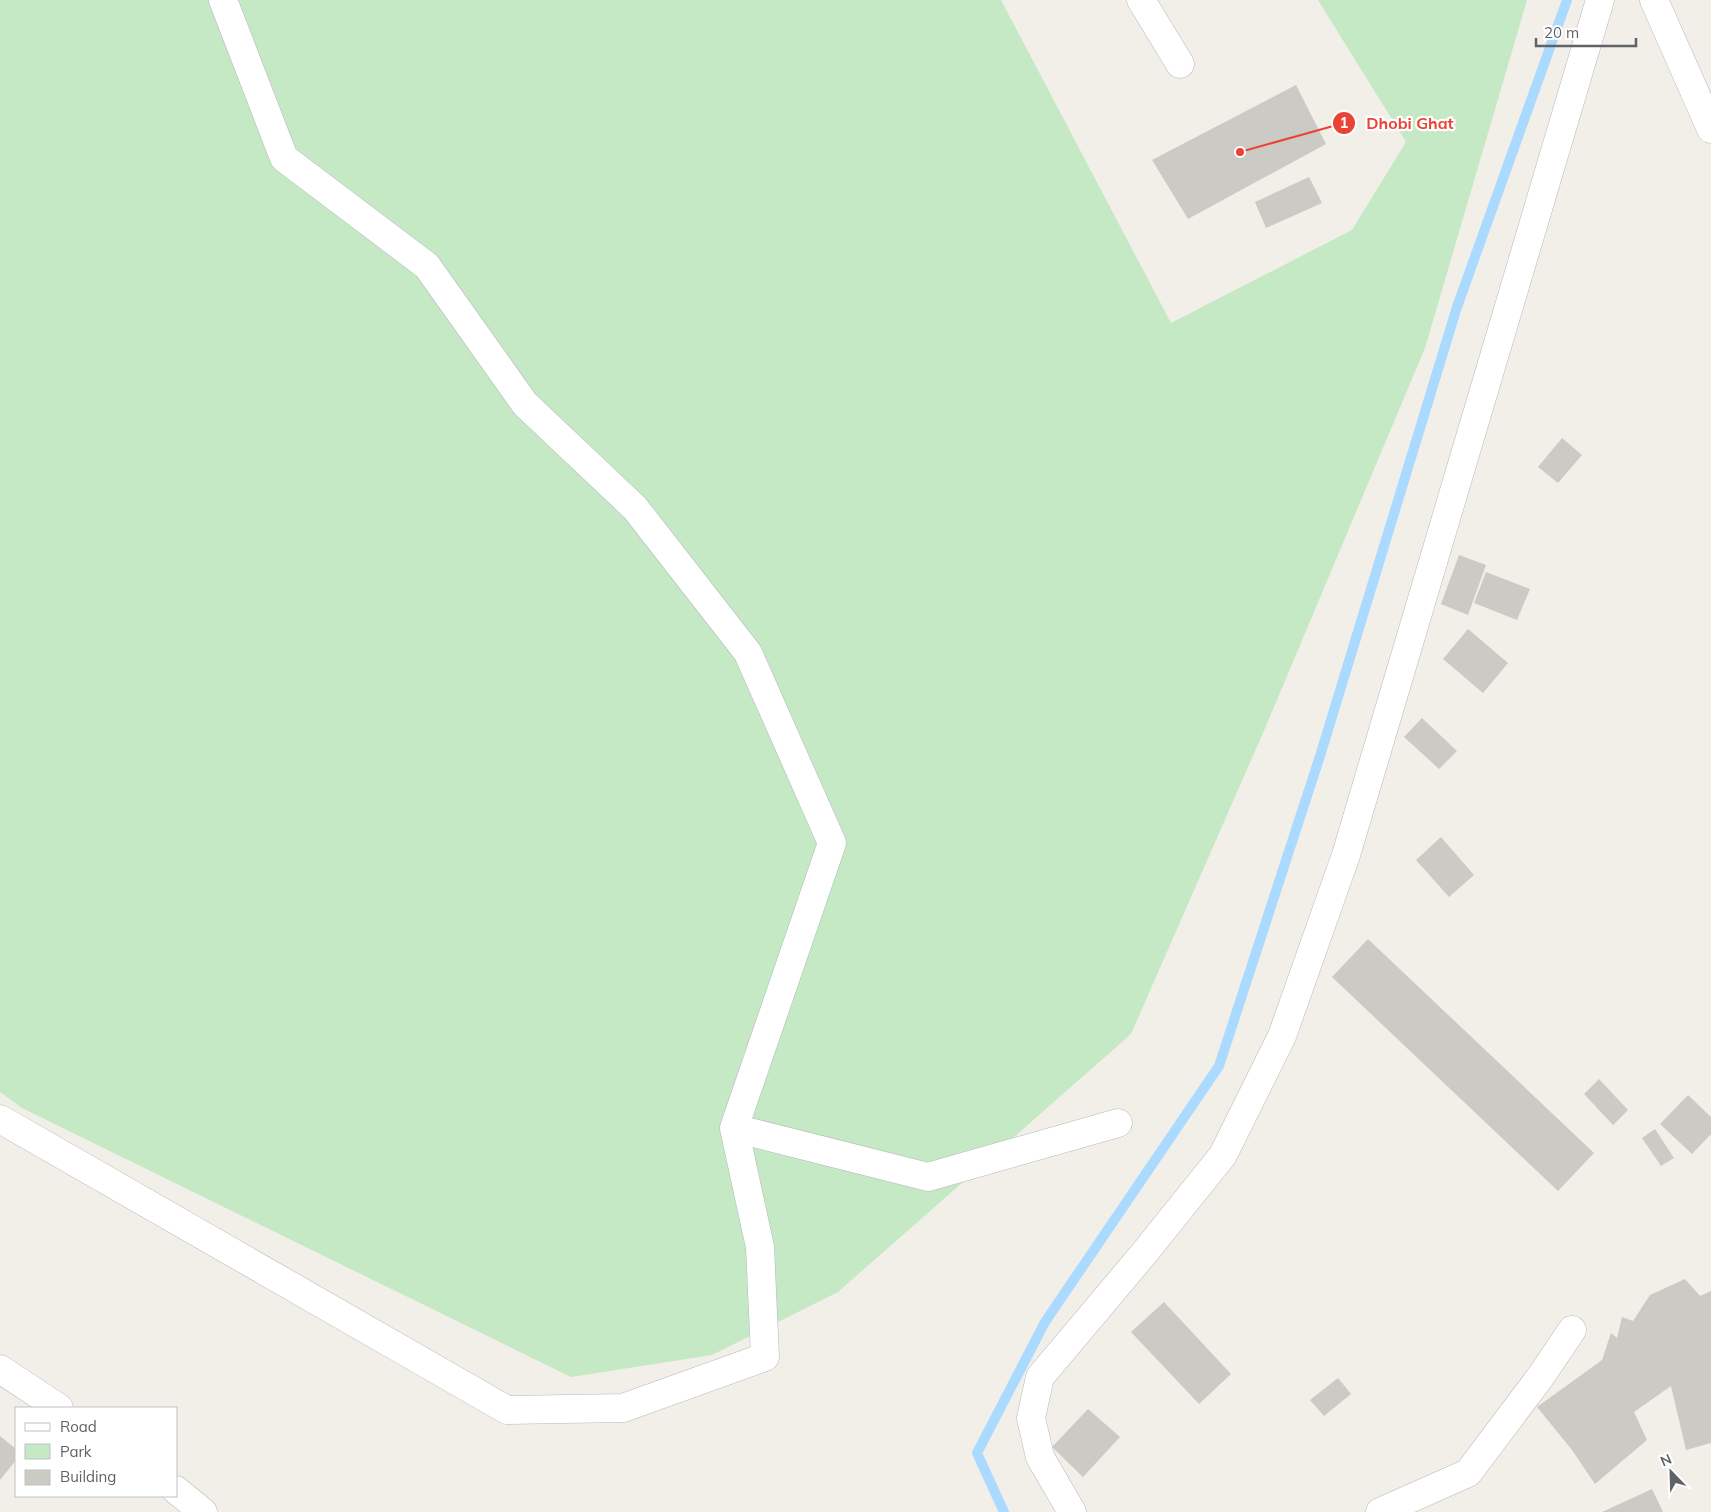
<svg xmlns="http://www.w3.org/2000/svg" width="1711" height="1512" font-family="Mulish,sans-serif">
<rect width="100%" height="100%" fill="#f1efe8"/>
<path fill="#c5e8c5" d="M0,0H1001L1171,323L1352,230L1406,142L1318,0H1527L1425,348L1266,726L1131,1034L838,1292L712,1355L571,1377L22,1108L0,1092Z"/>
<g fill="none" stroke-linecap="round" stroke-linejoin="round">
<path stroke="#aadaff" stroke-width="10" d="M1004,1512L977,1453L1045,1322L1219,1066L1320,756L1457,307L1567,0"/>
</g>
<path fill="#cccac5" d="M1296,85L1326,144L1188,219L1152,160Z
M1309,177L1322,203L1266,228L1255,202Z
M1562,438L1582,455L1558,483L1538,467Z
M1459,555L1486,565L1468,615L1441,604Z
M1486,572L1530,589L1517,620L1474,603Z
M1468,629L1508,663L1483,693L1443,659Z
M1422,718L1457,751L1439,769L1404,737Z
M1441,837L1474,875L1449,897L1416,860Z
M1368,939L1594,1153L1558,1191L1332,977Z
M1599,1079L1628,1110L1613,1125L1584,1094Z
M1688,1095L1711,1117V1134L1692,1154L1660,1124Z
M1655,1129L1674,1158L1661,1166L1642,1138Z
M1685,1279L1700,1296L1711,1291V1443L1686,1450L1671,1386L1634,1412L1647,1440L1595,1484L1572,1450L1537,1407L1602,1360L1611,1333L1617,1338L1622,1317L1633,1321L1650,1295Z
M1164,1302L1231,1374L1199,1404L1131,1332Z
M1338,1378L1351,1394L1324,1416L1310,1400Z
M1088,1409L1120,1437L1083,1477L1052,1447Z
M0,1436L16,1449V1460L0,1480Z
M1652,1489L1663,1512H1602Z"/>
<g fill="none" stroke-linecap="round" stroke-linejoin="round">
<defs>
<path id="minor" d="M223,0L284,158L427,266L525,404L635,508L748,653L832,843L734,1128L928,1177L1118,1123
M1141,0L1180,64
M1654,0L1711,129
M0,1119L507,1410L623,1408L765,1357L760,1247L734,1128
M0,1369L59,1408
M176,1490L203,1512
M1072,1512L1040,1457L1031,1418L1040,1377L1146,1251L1223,1155L1282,1036L1346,855L1600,0
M1380,1512L1468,1473L1541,1376L1572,1330"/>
</defs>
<use href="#minor" stroke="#b5b8bc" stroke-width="29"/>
<use href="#minor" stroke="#fff" stroke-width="28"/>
</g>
<path fill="none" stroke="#ea4335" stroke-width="2" d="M1240 152L1344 123"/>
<g fill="#ea4335" stroke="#fff" stroke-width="2">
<circle cx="1240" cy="152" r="5"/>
<circle cx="1344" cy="123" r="12"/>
</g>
<g font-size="15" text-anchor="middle" font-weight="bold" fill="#fff">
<text x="1344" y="128">1</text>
</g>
<g font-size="16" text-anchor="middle" font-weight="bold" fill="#ea4335" stroke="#fff" stroke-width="4.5" stroke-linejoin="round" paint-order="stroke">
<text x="1410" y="129">Dhobi Ghat</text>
</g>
<rect x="15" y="1407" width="162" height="90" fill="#ffffff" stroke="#bfc1c3"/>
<rect x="25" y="1423" width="25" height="8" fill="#ffffff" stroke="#bfc1c3"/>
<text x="60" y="1432" font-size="15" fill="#5f6368">Road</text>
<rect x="25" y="1444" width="25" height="15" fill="#c5e8c5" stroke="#bfc1c3"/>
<text x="60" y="1457" font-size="15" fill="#5f6368">Park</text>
<rect x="25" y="1470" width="25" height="15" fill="#cccac5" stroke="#bfc1c3"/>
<text x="60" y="1482" font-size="15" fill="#5f6368">Building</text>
<g transform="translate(1671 1472) rotate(337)" stroke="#ffffff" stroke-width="4" paint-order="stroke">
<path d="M0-4L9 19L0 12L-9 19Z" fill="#5f6368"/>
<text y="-8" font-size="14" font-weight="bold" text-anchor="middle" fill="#5f6368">N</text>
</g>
<path d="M1536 38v8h100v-8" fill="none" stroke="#5f6368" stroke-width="2.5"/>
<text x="1544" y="38" font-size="15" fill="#5f6368" stroke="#ffffff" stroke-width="4" paint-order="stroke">20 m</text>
</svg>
